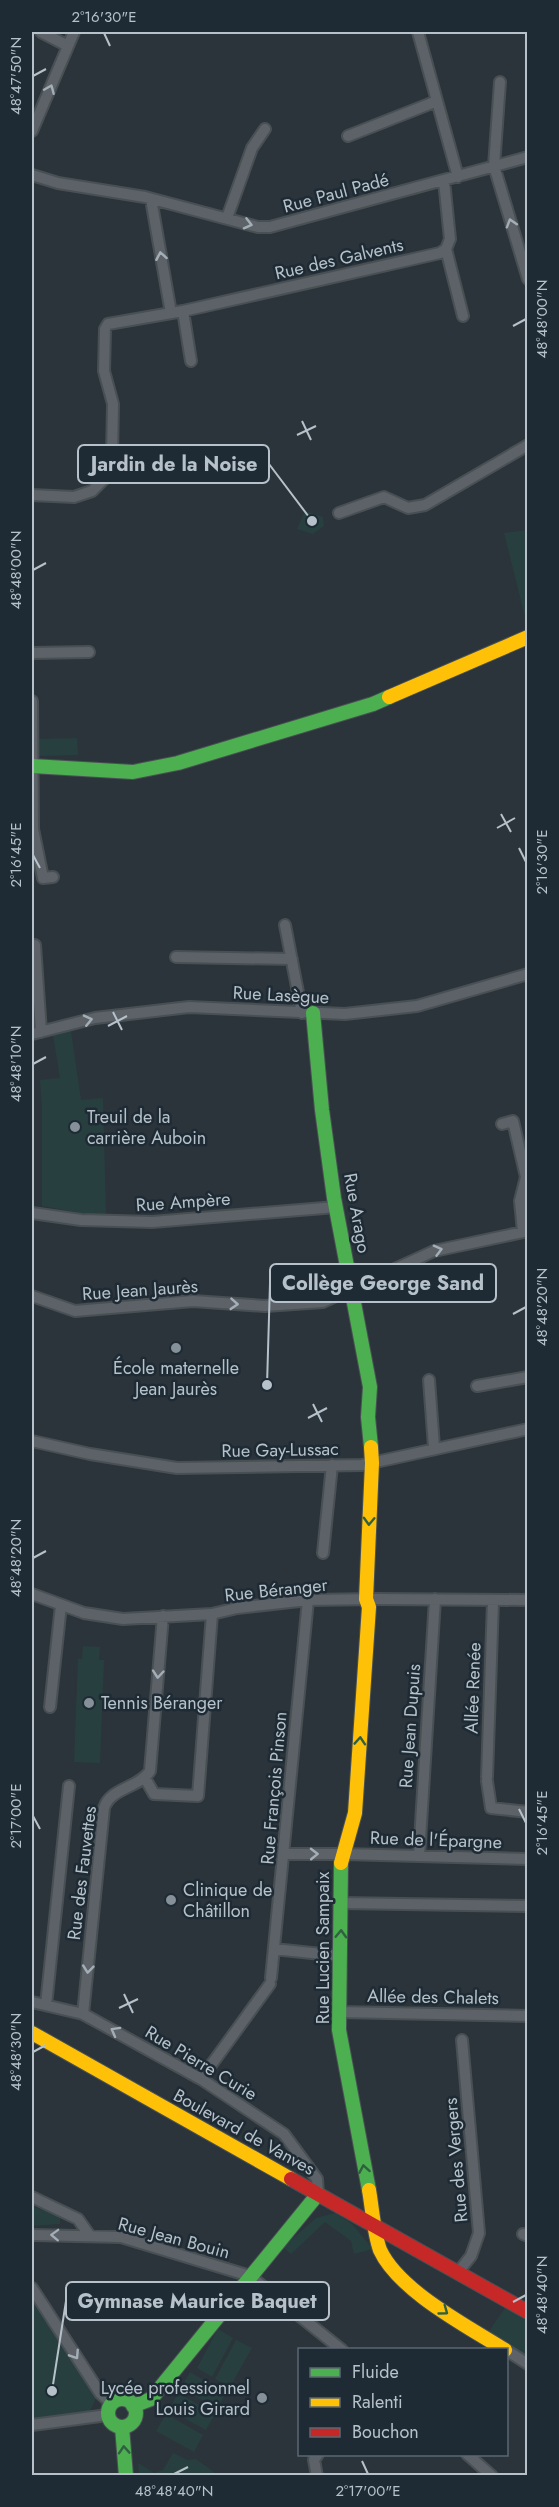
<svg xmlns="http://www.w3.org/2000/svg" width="559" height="2507" font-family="Jost,sans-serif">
<rect width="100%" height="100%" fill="#2b343a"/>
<path fill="#283f3f" d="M305,511L323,517L324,526L313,534L297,529Z
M527,530H528L527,625L504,533Z
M77,738L78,755L37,756V739Z
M71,1031L81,1100L103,1098L106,1214H87L42,1206V1106L40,1080L60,1078L53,1035Z
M83,1646L100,1647L99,1660H104L100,1763L74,1762L78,1659H82Z
M32,2206L60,2217V2224L32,2226Z
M335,2213L352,2224L373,2249L354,2254L351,2241L325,2222L291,2254L283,2247L316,2218Z
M32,2301L96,2398L90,2411L32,2419Z
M505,2308L527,2321V2356L489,2331Z
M218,2329L233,2338L212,2377L197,2368Z
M236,2340L252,2348L230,2387L215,2379Z
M190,2372L226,2393L217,2409L181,2388Z
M178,2393L215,2414L206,2430L169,2410Z
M166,2414L203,2435L194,2452L156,2431Z
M173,2453L187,2460L196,2459L218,2475H139L138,2463L154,2473L163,2470Z"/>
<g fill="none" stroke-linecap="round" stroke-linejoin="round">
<defs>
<path id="street" d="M41,32L68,46
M418,32L458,177
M500,82L494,166L528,279
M32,131L74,32
M348,136L437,101
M32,175L58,183L145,197L258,227H270L528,157
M151,199L171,313
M227,218L252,148L265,129
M446,249L463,316
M183,311L191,361
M32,495L74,497L92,491L106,477L112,457L113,404L104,371L105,329L108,324L183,311L440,253L446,249L450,239L444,181
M339,513L384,497L408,508L425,505L528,445
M32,653L89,652
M32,701L33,829L43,878L53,877
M285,925L302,1013
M35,945L41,1032
M176,957L292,959
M32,1034L95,1018L189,1007L345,1014L417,1006L528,974
M502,1124L513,1121L526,1177L520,1201L523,1232
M32,1213L81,1220L152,1222L336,1207
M32,1296L75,1311L193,1301L265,1306L323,1302L434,1251L528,1231
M429,1380L434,1447
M477,1386L528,1377
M32,1441L90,1454L177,1468L362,1465L528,1429
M323,1553L332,1465
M32,1594L84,1613L123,1619L212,1614L237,1608L308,1600L376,1599L528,1600
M50,1707L61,1605
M487,1777L493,1601
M145,1778L154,1794L198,1796L212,1614
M487,1781L491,1808L528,1812
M284,1854H344L528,1859
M419,1856L435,1599
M342,1903L528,1906
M274,1949L340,1956
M271,1978L308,1600
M32,2002L83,2014L201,2079L284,2134L317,2179L318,2194
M46,2005L69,1786
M338,2012L528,2016
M83,2014L104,1808C110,1788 139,1788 150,1771L163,1616
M201,2079L270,1984
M32,2197L78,2219L90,2236
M523,2234L528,2236
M32,2235L121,2237L250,2276L342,2350
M459,2271L471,2256L479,2233L462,2040
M32,2288L100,2393L112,2404
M506,2350L528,2364
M32,2425L108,2415
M467,2454L492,2476
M317,2476L314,2460L318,2454"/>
<path id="fast" d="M32,766L133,772L178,763L373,704L389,697
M313,1013L322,1110L334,1198L370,1387L368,1417L371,1447
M341,1863L339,2030L369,2190
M108 2413a14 14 0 1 1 28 0a14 14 0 1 1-28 0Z
M133,2406L151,2399L318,2194
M122,2427L126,2476"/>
<path id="slow" d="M389,697L528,637
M341,1863L355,1813L369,1607L366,1599L372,1463L371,1447
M32,2033L291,2179
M369,2190C372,2207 374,2234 380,2250C399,2291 467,2326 505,2350"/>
<path id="jam" d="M291,2179L528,2312"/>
</defs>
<use href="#street" stroke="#495054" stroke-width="14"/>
<use href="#fast" stroke="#495054" stroke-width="16"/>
<use href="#slow" stroke="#495054" stroke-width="16"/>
<use href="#jam" stroke="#495054" stroke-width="16"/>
<use href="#street" stroke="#5c6268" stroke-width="10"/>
<use href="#fast" stroke="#4caf50" stroke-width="14"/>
<use href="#slow" stroke="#ffc107" stroke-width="14"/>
<use href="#jam" stroke="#c62828" stroke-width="14"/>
</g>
<defs><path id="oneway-chevron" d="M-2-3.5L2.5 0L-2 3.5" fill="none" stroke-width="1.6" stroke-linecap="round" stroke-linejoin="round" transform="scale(1.5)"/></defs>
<g stroke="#a4aeb6">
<use href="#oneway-chevron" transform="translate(50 89) rotate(-67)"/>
<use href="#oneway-chevron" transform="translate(511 223) rotate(-107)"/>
<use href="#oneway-chevron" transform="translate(248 224) rotate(14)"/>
<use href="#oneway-chevron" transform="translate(161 256) rotate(-100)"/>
<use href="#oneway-chevron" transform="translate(88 1020) rotate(-13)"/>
<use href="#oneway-chevron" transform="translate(438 1250) rotate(-15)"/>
<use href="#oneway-chevron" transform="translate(234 1304) rotate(4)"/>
<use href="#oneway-chevron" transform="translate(158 1674) rotate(95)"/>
<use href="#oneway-chevron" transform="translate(314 1854) rotate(-1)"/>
<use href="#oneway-chevron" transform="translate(88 1969) rotate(96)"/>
<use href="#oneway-chevron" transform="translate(115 2031) rotate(-151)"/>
<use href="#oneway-chevron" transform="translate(55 2235) rotate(-178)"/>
<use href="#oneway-chevron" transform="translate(75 2355) rotate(57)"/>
</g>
<g stroke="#306040">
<use href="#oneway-chevron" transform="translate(369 1521) rotate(92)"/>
<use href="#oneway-chevron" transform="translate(360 1741) rotate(-86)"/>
<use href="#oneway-chevron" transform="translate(341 1934) rotate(-88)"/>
<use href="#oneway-chevron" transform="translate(364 2169) rotate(-100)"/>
<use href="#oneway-chevron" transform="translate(444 2311) rotate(36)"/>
<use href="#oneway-chevron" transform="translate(124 2450) rotate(-94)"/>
</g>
<path fill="none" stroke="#b6c1ca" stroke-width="2" d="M104,33L110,46M33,76L46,69M513,326L526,319M302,421L311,440M297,435L316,426M33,570L46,563M501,814L511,832M497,828L515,818M519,848L526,862M33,855L40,868M113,1012L122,1030M108,1026L127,1016M33,1064L46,1057M513,1314L526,1307M313,1404L322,1422M308,1418L327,1408M33,1558L46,1551M519,1809L526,1823M33,1816L40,1829M124,1994L133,2013M119,2008L138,1999M33,2052L46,2045M513,2302L526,2295M362,2461L368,2474M174,2474L188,2467"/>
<g fill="#859098" stroke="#1e2b35" stroke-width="2">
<circle cx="75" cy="1127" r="6"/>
<circle cx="176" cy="1348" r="6"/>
<circle cx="89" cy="1703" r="6"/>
<circle cx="171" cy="1900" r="6"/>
<circle cx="262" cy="2398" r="6"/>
</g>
<g text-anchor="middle" stroke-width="5" stroke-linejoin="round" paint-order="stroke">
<g font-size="18" fill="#b6c1ca" stroke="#1e2b35">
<text transform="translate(336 193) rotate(-15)" y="6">Rue Paul Padé</text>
<text transform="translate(339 259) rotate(-13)" y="6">Rue des Galvents</text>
<text transform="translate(281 995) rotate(3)" y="6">Rue Lasègue</text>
<text transform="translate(183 1202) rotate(-4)" y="6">Rue Ampère</text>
<text transform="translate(357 1213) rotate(80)" y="6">Rue Arago</text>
<text transform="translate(140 1290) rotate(-4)" y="6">Rue Jean Jaurès</text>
<text transform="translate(280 1450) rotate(-1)" y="6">Rue Gay-Lussac</text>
<text transform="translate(276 1590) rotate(-6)" y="6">Rue Béranger</text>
<text transform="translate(473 1688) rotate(-88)" y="6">Allée Renée</text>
<text transform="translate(410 1726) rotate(-86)" y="6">Rue Jean Dupuis</text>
<text transform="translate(274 1788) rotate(-85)" y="6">Rue François Pinson</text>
<text transform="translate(436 1840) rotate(2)" y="6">Rue de l'Épargne</text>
<text transform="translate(82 1873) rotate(-83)" y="6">Rue des Fauvettes</text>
<text transform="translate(323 1948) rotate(-90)" y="6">Rue Lucien Sampaix</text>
<text transform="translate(433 1997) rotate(1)" y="6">Allée des Chalets</text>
<text transform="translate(201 2063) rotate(31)" y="6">Rue Pierre Curie</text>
<text transform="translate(244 2132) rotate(29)" y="6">Boulevard de Vanves</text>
<text transform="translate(456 2160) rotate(-95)" y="6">Rue des Vergers</text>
<text transform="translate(174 2238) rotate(15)" y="6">Rue Jean Bouin</text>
</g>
<g font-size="18" fill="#b6c1ca" stroke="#1e2b35" text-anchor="start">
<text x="87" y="1123">Treuil de la<tspan x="87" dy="21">carrière Auboin</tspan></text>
<text x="176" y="1374" text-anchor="middle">École maternelle<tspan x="176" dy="21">Jean Jaurès</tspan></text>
<text x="101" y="1709">Tennis Béranger</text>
<text x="183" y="1896">Clinique de<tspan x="183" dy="21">Châtillon</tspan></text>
<text x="250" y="2394" text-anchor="end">Lycée professionnel<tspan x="250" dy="21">Louis Girard</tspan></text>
</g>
</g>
<path fill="none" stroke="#b6c1ca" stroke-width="2" d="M312 521L269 464M267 1385L270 1283M52 2391L66 2301"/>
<g fill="#b6c1ca" stroke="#1e2b35" stroke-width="2">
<circle cx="312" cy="521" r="6"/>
<circle cx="267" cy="1385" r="6"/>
<circle cx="52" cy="2391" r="6"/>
</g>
<g fill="#1e2b35" stroke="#b6c1ca" stroke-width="2">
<rect x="78" y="445" width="191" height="38" rx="6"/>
<rect x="270" y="1264" width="226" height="38" rx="6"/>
<rect x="66" y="2282" width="263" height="38" rx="6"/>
</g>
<g font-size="20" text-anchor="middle" font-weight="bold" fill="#b6c1ca">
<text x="174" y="471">Jardin de la Noise</text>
<text x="383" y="1290">Collège George Sand</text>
<text x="197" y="2308">Gymnase Maurice Baquet</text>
</g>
<rect width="559" height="2507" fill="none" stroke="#1e2b35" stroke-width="66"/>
<rect x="298" y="2348" width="210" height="108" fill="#1e2b35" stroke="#5b6771" stroke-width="1.5"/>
<rect x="310" y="2368" width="30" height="9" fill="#4caf50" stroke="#5b6771" stroke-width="1.5"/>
<text x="352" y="2378" font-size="18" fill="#b6c1ca">Fluide</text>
<rect x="310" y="2398" width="30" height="9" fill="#ffc107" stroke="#5b6771" stroke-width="1.5"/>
<text x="352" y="2408" font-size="18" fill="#b6c1ca">Ralenti</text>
<rect x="310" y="2428" width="30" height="9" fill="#c62828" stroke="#5b6771" stroke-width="1.5"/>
<text x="352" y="2438" font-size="18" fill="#b6c1ca">Bouchon</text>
<rect x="33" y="33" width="493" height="2441" fill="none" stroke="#b6c1ca" stroke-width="2"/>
<g font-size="15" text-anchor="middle" fill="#b6c1ca">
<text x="104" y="22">2°16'30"E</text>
<text transform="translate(16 76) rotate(-90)" y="5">48°47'50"N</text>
<text transform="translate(542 319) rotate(-90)" y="5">48°48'00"N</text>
<text transform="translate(16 570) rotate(-90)" y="5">48°48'00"N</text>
<text transform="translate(16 855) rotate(-90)" y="5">2°16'45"E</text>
<text transform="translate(542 862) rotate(-90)" y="5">2°16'30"E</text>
<text transform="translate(16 1064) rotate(-90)" y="5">48°48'10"N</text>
<text transform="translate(542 1307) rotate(-90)" y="5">48°48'20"N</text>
<text transform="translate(16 1558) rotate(-90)" y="5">48°48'20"N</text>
<text transform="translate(16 1816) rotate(-90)" y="5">2°17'00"E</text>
<text transform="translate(542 1823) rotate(-90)" y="5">2°16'45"E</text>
<text transform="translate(16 2052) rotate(-90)" y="5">48°48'30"N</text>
<text transform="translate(542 2295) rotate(-90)" y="5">48°48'40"N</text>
<text x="174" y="2496">48°48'40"N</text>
<text x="368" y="2496">2°17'00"E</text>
</g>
</svg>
